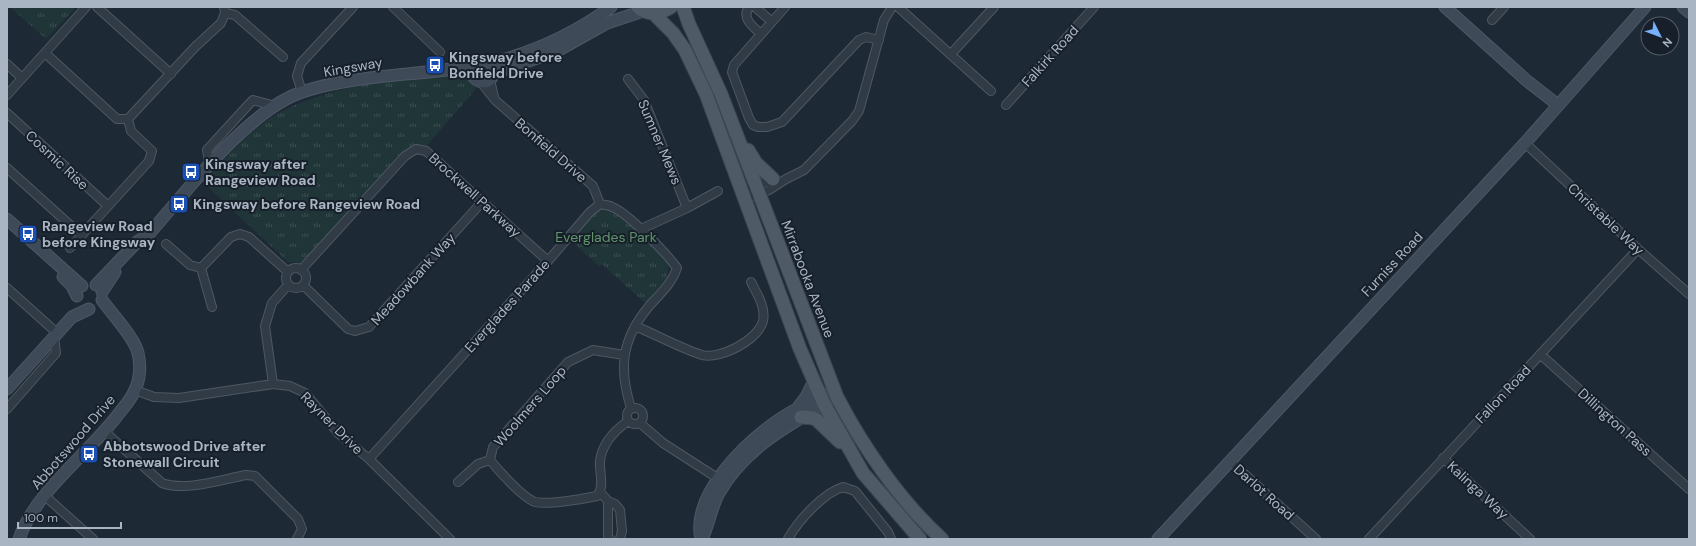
<svg xmlns="http://www.w3.org/2000/svg" width="1696" height="546" font-family="'DM Sans',sans-serif">
<defs>
<pattern id="grass-tufts" width="24" height="20" patternUnits="userSpaceOnUse"><rect width="24" height="20" fill="#203537"/><path d="M3 7l-1-3M5 7V3M7 7l1-3M15 17l-1-3M17 17v-4M19 17l1-3" fill="none" stroke="#3e5052"/></pattern>
</defs>
<rect width="100%" height="100%" fill="#1e2936"/>
<path fill="url(#grass-tufts)" d="M10,7H76L46,39Z
M441,70L468,76L476,89L423,150L416,149L303,263L288,262L203,182C226,158 248,131 277,114C326,87 387,81 441,70Z
M600,208L612,210L639,232L667,260L669,266L666,280L645,303L602,264L599,266L570,240L591,215Z"/>
<g fill="none" stroke-linecap="round" stroke-linejoin="round">
<defs>
<path id="street" d="M97,7L171,74
M393,7L440,52
M749,7C741,18 753,27 761,34
M755,7L772,22
M785,7L734,65L732,72L749,118L753,125L758,127H767L782,122L859,40L866,37L879,40
M898,7L991,91
M225,13L235,15L283,57
M1492,20L1504,7
M45,53L117,119H128L195,47L221,23L225,13L224,7
M951,54L994,7
M7,64L22,78
M628,79L644,100L687,208L641,229
M490,80L494,97
M480,81L495,100L593,186L600,204
M302,92L297,76L301,63L353,7
M7,95L86,7
M1006,105L1094,7
M7,113L108,206
M1525,143L1638,249L1689,294
M210,166L207,150L250,103L253,100L275,106
M7,168L81,235
M741,191L775,179
M744,199L769,190L786,179L804,170L852,121L859,111L884,20L892,7
M687,208L718,191
M166,244L190,265L201,268
M70,248L149,161L152,151L131,131L128,119
M201,268L231,237L240,234L249,237L288,272
M201,268L212,307
M286 278a10 10 0 1 1 20 0a10 10 0 1 1-20 0Z
M301,270L405,156L416,149L426,151L548,261
M303,285L348,329L355,331L369,327L482,202
M7,288L57,333
M635,326C657,335 680,348 702,355C720,360 758,340 763,321C766,307 757,294 751,282
M1540,354L1689,489
M624,355L593,350L568,362L493,447L490,460C498,470 523,498 535,502C548,505 583,499 597,496C605,487 599,472 600,461C602,443 614,431 628,421
M273,384L265,326L272,303L288,285
M135,390L154,397L179,398L273,384L290,386L305,393L339,434L369,459L450,539
M627 416a8 8 0 1 1 16 0a8 8 0 1 1-16 0Z
M7,409L56,353L54,336
M640,423L663,443L722,481
M105,432L162,483C185,492 223,479 246,475L255,476L298,519L302,529L297,539
M1443,458L1530,539
M369,459L548,261L590,212L600,204C604,205 609,205 612,207C627,212 667,254 677,268C672,283 661,293 650,305C622,338 618,367 631,408
M1230,461L1316,539
M458,482L478,464L490,460
M600,492L608,501L615,504L620,510L622,531L620,539
M45,496L93,539
M608,501V537L610,539
M788,539C798,521 823,493 843,487L855,491L888,532L891,539
M1369,539L1638,249"/>
<path id="secondary" d="M1445,7L1526,80L1558,105
M1683,7L1689,12
M472 71a11 11 0 1 1 22 0a11 11 0 1 1-22 0Z
M491,63C535,52 574,34 611,7
M494,73L557,51L607,23L643,11
M7,219L82,286
M63,277L72,286L77,296
M96,285L138,241L148,235C186,192 248,110 302,92C357,74 416,76 472,66
M102,292L115,272
M7,389L72,317L89,309
M799,406L806,397L814,381
M19,539C35,492 87,455 117,416C123,408 130,401 134,392C140,380 141,366 138,353C135,338 112,314 102,300
M701,539C691,495 744,444 777,421C794,409 815,399 833,390
M702,539C709,524 711,508 719,493C745,447 793,422 837,397
M1158,539L1525,143L1645,7"/>
<path id="primary" d="M638,7C648,16 660,14 671,7
M683,7L689,24L721,94L837,397C863,447 900,501 942,539
M653,13L673,33L685,50L706,94L800,349L824,404L863,473L920,539
M748,150L756,163L773,179
M801,417L813,418L817,420L840,442"/>
</defs>
<use href="#street" stroke="#4e5865" stroke-width="10"/>
<use href="#secondary" stroke="#4e5865" stroke-width="13"/>
<use href="#primary" stroke="#3a4450" stroke-width="15"/>
<use href="#street" stroke="#313b46" stroke-width="8"/>
<use href="#secondary" stroke="#3f4a59" stroke-width="11"/>
<use href="#primary" stroke="#4f5a67" stroke-width="13"/>
</g>
<defs>
<symbol id="bus-square" viewBox="-11 -11 22 22"><rect x="-9" y="-9" width="18" height="18" rx="4" fill="#1a4fb4" stroke="#17202a"/><path d="M-5-6H5V4H4V6H2V4H-2V6H-4V4H-5ZM-3.5-4V0h7V-4ZM-3.5 1.2v1.5H-2V1.2ZM2 1.2v1.5H3.5V1.2Z" fill="#fff"/></symbol>
</defs>
<g fill-rule="evenodd">
<use href="#bus-square" x="424" y="54" width="22" height="22"/>
<use href="#bus-square" x="180" y="161" width="22" height="22"/>
<use href="#bus-square" x="168" y="193" width="22" height="22"/>
<use href="#bus-square" x="17" y="223" width="22" height="22"/>
<use href="#bus-square" x="78" y="443" width="22" height="22"/>
</g>
<g text-anchor="middle" stroke-width="4" stroke-linejoin="round" paint-order="stroke">
<g font-size="14" fill="#aab5c4" stroke="#17202a">
<text transform="translate(1050 56) rotate(-48)" y="5">Falkirk Road</text>
<text transform="translate(353 67) rotate(-10)" y="5">Kingsway</text>
<text transform="translate(660 142) rotate(67)" y="5">Sumner Mews</text>
<text transform="translate(551 150) rotate(41)" y="5">Bonfield Drive</text>
<text transform="translate(57 160) rotate(43)" y="5">Cosmic Rise</text>
<text transform="translate(475 195) rotate(42)" y="5">Brockwell Parkway</text>
<text transform="translate(1606 219) rotate(43)" y="5">Christable Way</text>
<text transform="translate(1392 264) rotate(-47)" y="5">Furniss Road</text>
<text transform="translate(413 279) rotate(-48)" y="5">Meadowbank Way</text>
<text transform="translate(808 279) rotate(69)" y="5">Mirrabooka Avenue</text>
<text transform="translate(507 306) rotate(-48)" y="5">Everglades Parade</text>
<text transform="translate(1503 394) rotate(-47)" y="5">Fallon Road</text>
<text transform="translate(530 406) rotate(-49)" y="5">Woolmers Loop</text>
<text transform="translate(1615 422) rotate(42)" y="5">Dillington Pass</text>
<text transform="translate(332 423) rotate(45)" y="5">Rayner Drive</text>
<text transform="translate(73 442) rotate(-49)" y="5">Abbotswood Drive</text>
<text transform="translate(1478 490) rotate(43)" y="5">Kalinga Way</text>
<text transform="translate(1264 492) rotate(42)" y="5">Darlot Road</text>
</g>
<g font-size="14" font-weight="bold" fill="#aab5c4" stroke="#17202a" text-anchor="start">
<text x="449" y="62">Kingsway before<tspan x="449" dy="16">Bonfield Drive</tspan></text>
<text x="205" y="169">Kingsway after<tspan x="205" dy="16">Rangeview Road</tspan></text>
<text x="193" y="209">Kingsway before Rangeview Road</text>
<text x="42" y="231">Rangeview Road<tspan x="42" dy="16">before Kingsway</tspan></text>
<text x="103" y="451">Abbotswood Drive after<tspan x="103" dy="16">Stonewall Circuit</tspan></text>
</g>
<g font-size="14" fill="#62946c" stroke="#17202a">
<text x="606" y="242">Everglades Park</text>
</g>
</g>
<rect width="1696" height="546" fill="none" stroke="#aab5c4" stroke-width="16"/>
<g transform="translate(1660 36) rotate(132)"><circle r="19" fill="#17202a" stroke="#525c68"/>
<path d="M0-3L7 15L0 10L-7 15Z" fill="#77b0fc"/>
<text y="-6" font-size="11" font-weight="bold" text-anchor="middle" fill="#aab5c4">N</text>
</g>
<path d="M18 522v6h103v-6" fill="none" stroke="#aab5c4" stroke-width="2"/>
<text x="24" y="522" font-size="12" fill="#aab5c4" stroke="#17202a" stroke-width="3" paint-order="stroke">100 m</text>
</svg>
